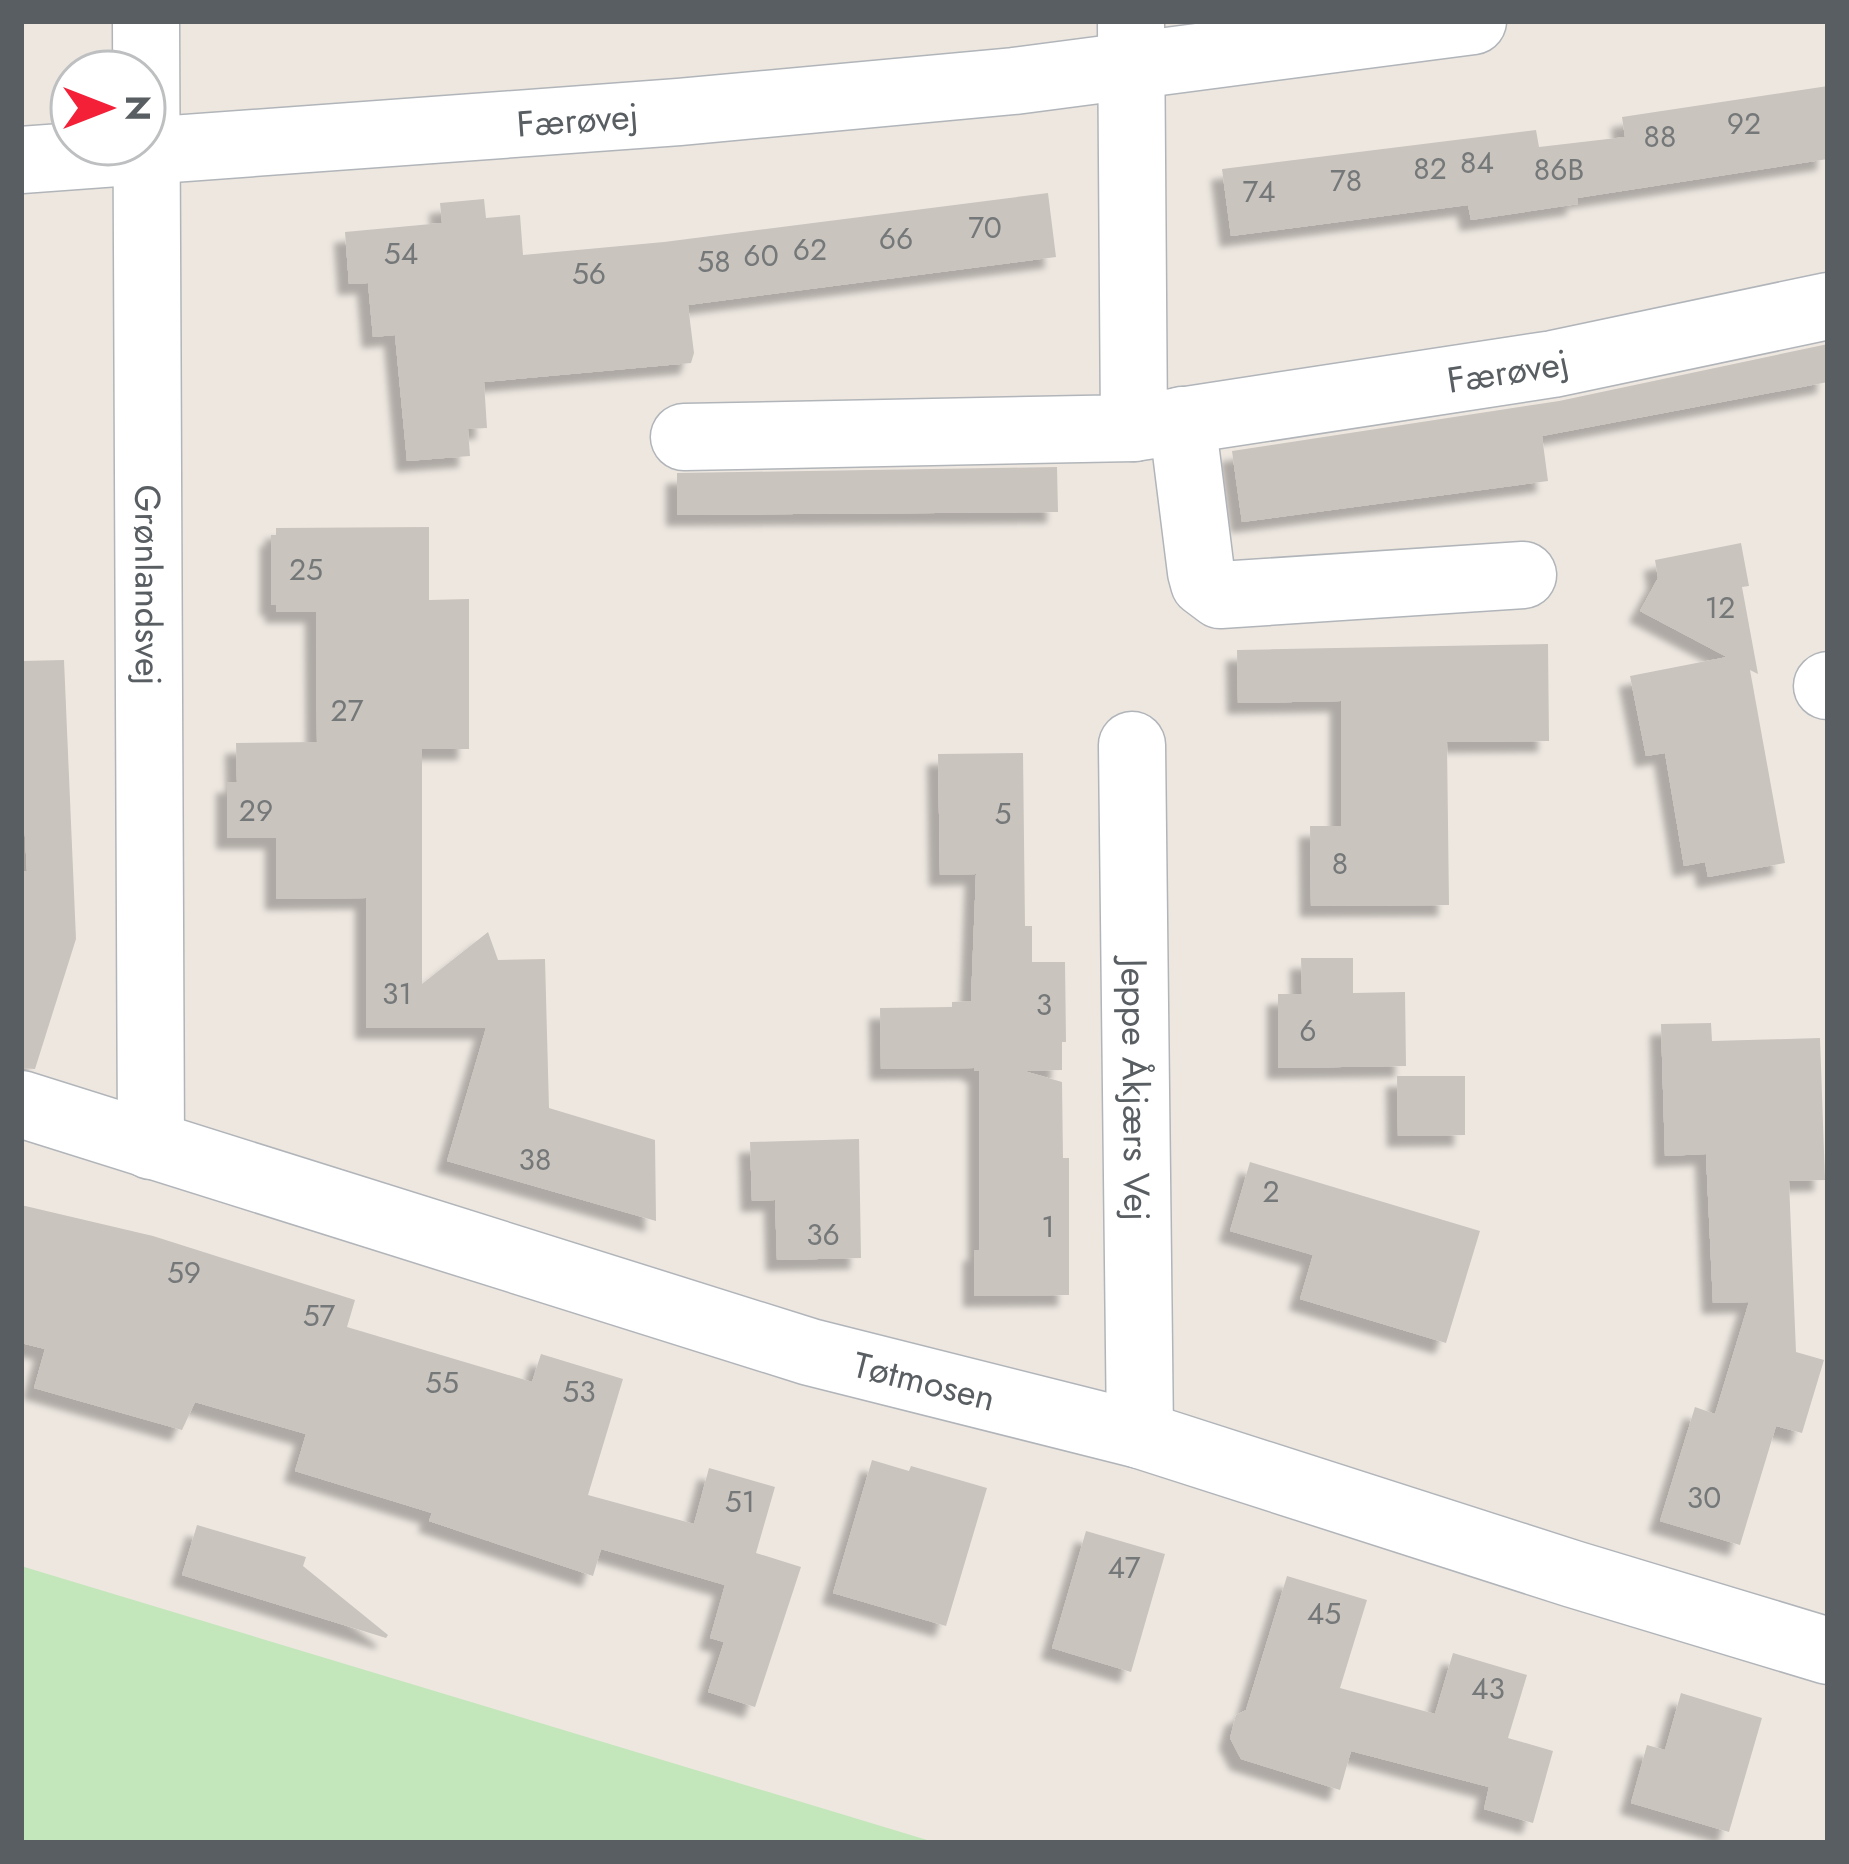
<svg xmlns="http://www.w3.org/2000/svg" width="1849" height="1864" font-family="Jost,sans-serif">
<defs>
<filter id="shadow"><feDropShadow dx="-11" dy="11" stdDeviation="3" flood-color="#0004"/></filter>
</defs>
<rect width="100%" height="100%" fill="#ede7e0"/>
<path fill="#c3e6ba" d="M21,1566L937,1843H21Z"/>
<path fill="#cac4bf" filter="url(#shadow)" d="M1828,86V159L1577,198L1578,204L1471,220L1468,205L1231,236L1222,169L1536,130L1539,147L1625,137L1622,117Z
M1048,193L1056,257L688,305L694,353L691,363L484,382L487,428L468,429L470,456L407,461L395,335L373,337L368,283L349,284L345,232L442,223L440,203L484,199L486,218L520,215L523,255L664,242Z
M1828,344V382L1542,436L1548,481L1242,522L1232,451L1559,401Z
M1057,467L1058,512L677,515V473Z
M429,527V600L469,599V749H422V984L488,932L498,960L545,959L549,1108L655,1140L656,1221L447,1161L486,1028H366V898L276,899V838H227V782H237L236,743L317,742L316,612H276V605H271V535H276V528Z
M1741,543L1749,586L1742,587L1758,674L1750,670L1785,863L1708,877L1705,862L1684,866L1665,753L1646,756L1630,676L1727,657L1640,611L1658,578L1655,560Z
M1548,644L1549,741L1447,742L1449,905L1311,906L1310,826H1341V701L1238,703L1237,650Z
M64,660L76,939L35,1069L21,1068V871H27L21,768V661Z
M1023,753L1025,926H1032V962H1065L1066,1042H1062V1070L1024,1071L1062,1082L1063,1158H1069V1295L974,1296V1250H979V1071H974V1068L881,1069L880,1008L952,1007V1002L971,1001L976,874L940,875L938,754Z
M1301,958H1353V993L1405,992L1406,1066L1278,1068V994H1302Z
M1711,1023L1712,1041L1820,1038L1825,1180L1789,1181L1796,1352L1824,1360L1802,1433L1776,1426L1740,1545L1660,1521L1695,1407L1715,1414L1749,1302L1713,1303L1706,1154L1665,1156L1661,1024Z
M1397,1076H1465V1135L1398,1136Z
M859,1139L861,1258L777,1260L775,1200L752,1201L750,1142Z
M1250,1162L1480,1231L1446,1343L1300,1299L1313,1255L1230,1231Z
M21,1205L153,1236L355,1300L347,1327L532,1382L541,1354L623,1379L588,1495L694,1524L709,1468L775,1487L756,1553L801,1567L755,1707L708,1692L724,1642L710,1638L725,1585L601,1549L593,1576L429,1521L432,1513L295,1471L306,1434L195,1402L182,1430L34,1388L45,1349L21,1343Z
M872,1460L909,1471L911,1466L987,1488L946,1626L833,1593Z
M197,1525L306,1557L303,1566L388,1635L386,1638L182,1575Z
M1086,1531L1165,1554L1131,1672L1052,1648Z
M1287,1576L1367,1600L1340,1688L1435,1714L1453,1653L1527,1675L1508,1738L1553,1751L1533,1823L1484,1809L1489,1787L1351,1751L1340,1790L1241,1759L1230,1738L1236,1715L1246,1710Z
M1681,1693L1762,1718L1729,1832L1631,1803L1647,1745L1665,1750Z"/>
<g fill="none" stroke-linecap="round" stroke-linejoin="round">
<defs>
<g id="minor">
<path id="s1" d="M146,21L151,1146"/>
<path id="s2" d="M21,160L679,112L1014,81L1473,21"/>
<path d="M1182,420L1201,572L1204,583L1220,595L1523,575"/>
<path id="s3" d="M1134,428L1553,364L1828,306"/>
<path d="M684,437L1134,428L1131,25"/>
<path d="M1827,686L1828,685"/>
<path id="s4" d="M1132,745L1140,1435"/>
<path id="s5" d="M21,1104L810,1352L1140,1435L1573,1574L1828,1651"/>
</g>
</defs>
<use href="#minor" stroke="#b1b5b9" stroke-width="69"/>
<use href="#minor" stroke="#fff" stroke-width="66"/>
</g>
<g text-anchor="middle" stroke-width="10" stroke-linejoin="round" paint-order="stroke">
<g font-size="30" fill="#757879">
<text x="1744" y="134">92</text>
<text x="1660" y="147">88</text>
<text x="1477" y="173">84</text>
<text x="1430" y="179">82</text>
<text x="1559" y="180">86B</text>
<text x="1346" y="191">78</text>
<text x="1259" y="202">74</text>
<text x="985" y="238">70</text>
<text x="896" y="249">66</text>
<text x="810" y="260">62</text>
<text x="401" y="264">54</text>
<text x="761" y="266">60</text>
<text x="714" y="272">58</text>
<text x="589" y="284">56</text>
<text x="306" y="580">25</text>
<text x="1720" y="618">12</text>
<text x="347" y="721">27</text>
<text x="256" y="821">29</text>
<text x="1003" y="824">5</text>
<text x="1340" y="874">8</text>
<text x="397" y="1004">31</text>
<text x="1044" y="1015">3</text>
<text x="1308" y="1041">6</text>
<text x="535" y="1170">38</text>
<text x="1271" y="1202">2</text>
<text x="1048" y="1237">1</text>
<text x="823" y="1245">36</text>
<text x="184" y="1283">59</text>
<text x="319" y="1326">57</text>
<text x="442" y="1393">55</text>
<text x="579" y="1402">53</text>
<text x="1704" y="1508">30</text>
<text x="740" y="1512">51</text>
<text x="1124" y="1578">47</text>
<text x="1324" y="1624">45</text>
<text x="1488" y="1699">43</text>
</g>
<g font-size="36" fill="#595e62" stroke="#fff">
<text dy="13" stroke="none"><textPath href="#s2" startOffset="558">Færøvej</textPath></text>
<text dy="13" stroke="none"><textPath href="#s3" startOffset="378">Færøvej</textPath></text>
<text dy="13" stroke="none"><textPath href="#s1" startOffset="564">Grønlandsvej</textPath></text>
<text dy="13" stroke="none"><textPath href="#s4" startOffset="345">Jeppe Åkjærs Vej</textPath></text>
<text dy="13" stroke="none"><textPath href="#s5" startOffset="945">Tøtmosen</textPath></text>
</g>
</g>
<rect width="1849" height="1864" fill="none" stroke="#595e62" stroke-width="48"/>
<g transform="translate(108 108) rotate(90)"><circle r="57" fill="#ffffff" stroke="#bdbfc0" stroke-width="3"/>
<path d="M0-9L21 45L0 30L-21 45Z" fill="#f32038"/>
<text y="-18" font-size="33" font-weight="bold" text-anchor="middle" fill="#595e62">N</text>
</g>
</svg>
